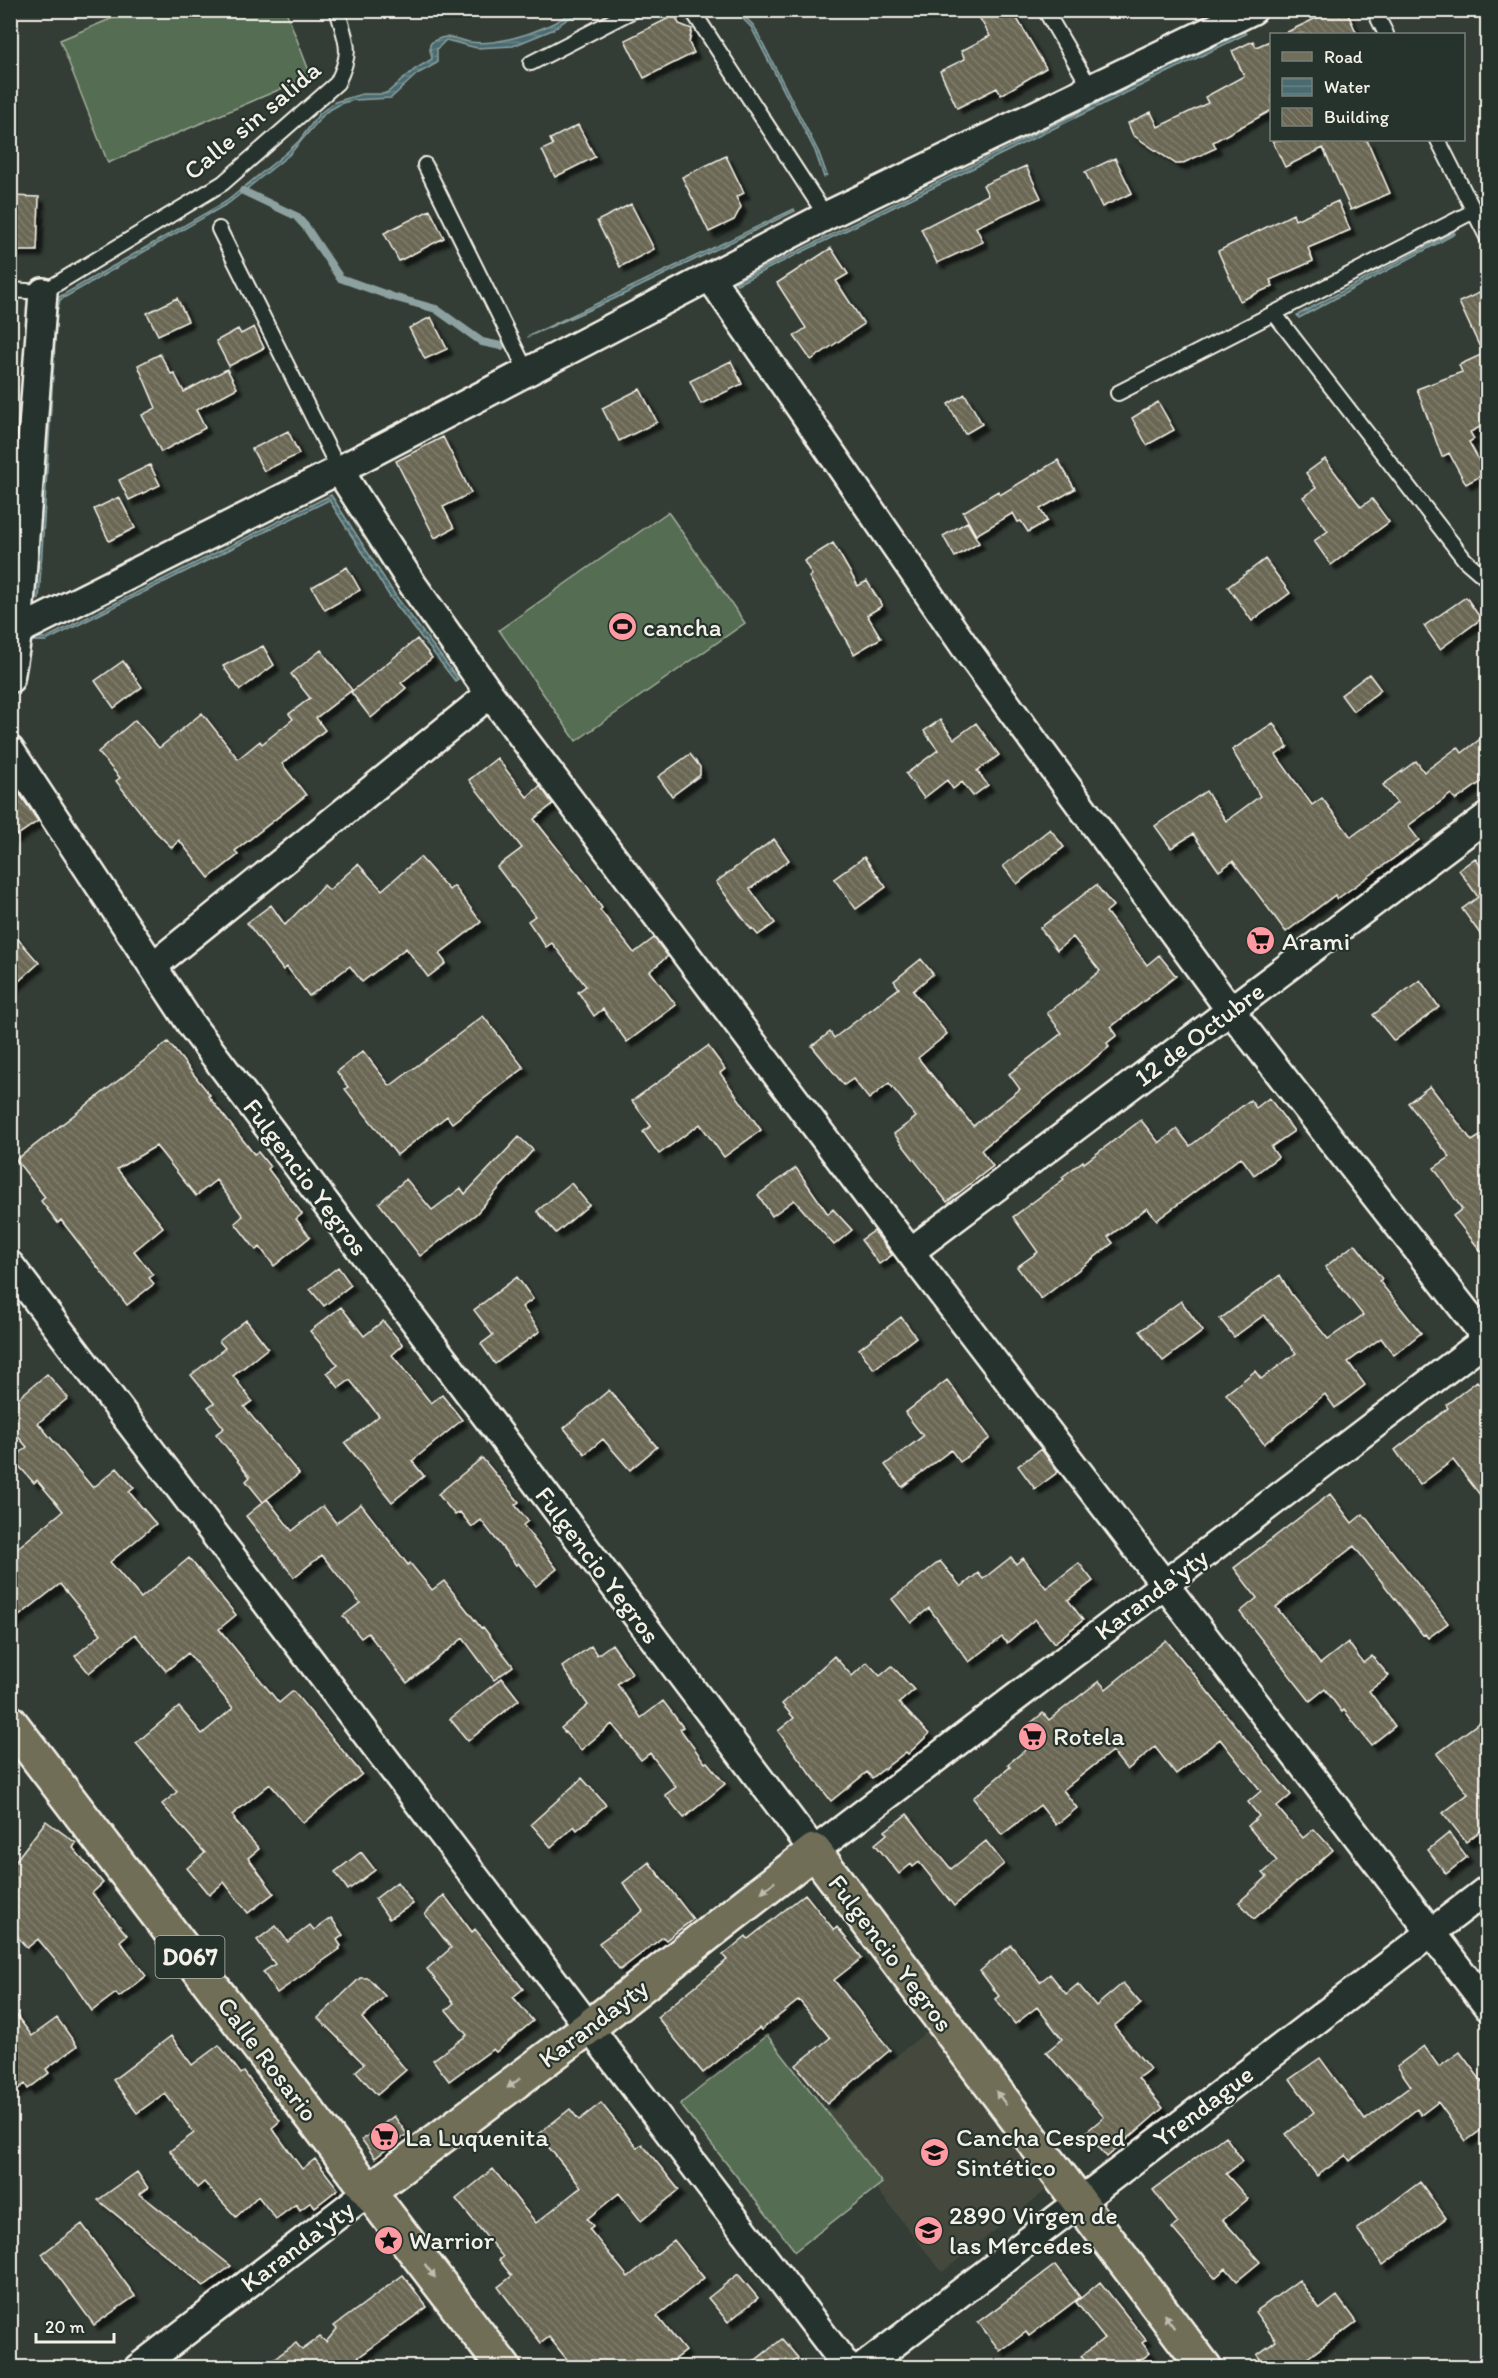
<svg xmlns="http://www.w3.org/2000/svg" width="1498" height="2378" font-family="Itim,sans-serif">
<defs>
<pattern id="water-rules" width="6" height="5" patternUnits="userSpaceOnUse" patternTransform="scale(1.5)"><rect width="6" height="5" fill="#496b70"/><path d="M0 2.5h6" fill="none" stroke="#648184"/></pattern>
<pattern id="building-back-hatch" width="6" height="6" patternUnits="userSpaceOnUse" patternTransform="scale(1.5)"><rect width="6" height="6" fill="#6b6754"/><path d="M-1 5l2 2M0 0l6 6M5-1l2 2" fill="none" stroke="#817d6d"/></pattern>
<filter id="shadow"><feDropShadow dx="5.5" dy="5.5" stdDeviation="1.5" flood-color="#0009"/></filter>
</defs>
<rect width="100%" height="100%" fill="#343d35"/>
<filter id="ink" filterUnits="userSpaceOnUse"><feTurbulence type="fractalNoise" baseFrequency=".0167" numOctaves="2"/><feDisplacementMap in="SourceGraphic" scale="12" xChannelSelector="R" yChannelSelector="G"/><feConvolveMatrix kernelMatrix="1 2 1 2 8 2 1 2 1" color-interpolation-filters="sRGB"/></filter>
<g filter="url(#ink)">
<path fill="#444a3e" d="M928,2031L1050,2187L942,2272L820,2116Z"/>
<path fill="#556d53" stroke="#a4af9e" stroke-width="1.5" d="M132,10L286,11L311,76L108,163L60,40Z
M668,512L745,623L576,741L499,630Z
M767,2035L882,2183L795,2251L680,2104Z"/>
<path fill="url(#water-rules)" stroke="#8da1a0" stroke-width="1.5" d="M576,11H589L569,18L552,30L513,46L477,48L446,40L437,49V63L417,74L391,98L354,100L342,103L326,112L289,155L229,203L60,300L57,311L39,599L35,601L54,311L59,297L227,201L286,153L299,141L319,114L335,102L362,94H383L388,92L415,69L432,59C430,47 425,43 441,38C450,35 460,40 469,42C477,43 485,43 493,42C514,39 536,32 556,22C563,18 568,13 576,11Z
M735,11H739L754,26L819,153L827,175L824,177L815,151L751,27Z
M1244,31L1246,34L737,284L735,282Z
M794,209L795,211L614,299L527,337Z
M1454,232L1455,234L1299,318L1297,315Z
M331,495L395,595L458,679L455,681L390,597L329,500L46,641H27L26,638H46Z"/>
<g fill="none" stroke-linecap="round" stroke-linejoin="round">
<path stroke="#8da1a0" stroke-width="8" d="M243,191L296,216L306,227L340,278L393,297L436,309L482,342L501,346"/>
</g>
<path fill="url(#building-back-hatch)" stroke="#f4f1e8" stroke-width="1.5" filter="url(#shadow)" d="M975,10H1012L1046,68L1001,95L997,88L957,108L940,71L965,59L961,51L990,36Z
M1333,10H1346L1357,34H1283Z
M675,15L679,24L692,29L689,43L694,53L644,78L625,40Z
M1272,40V110L1213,142L1216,148L1181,164H1176L1133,135L1128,123L1151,112L1158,127L1208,103L1205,97L1244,76L1232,51L1253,41L1256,47Z
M578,125L595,157L555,177L542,150L553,145L550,139Z
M1272,140H1367L1390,193L1351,210L1323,148L1285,167Z
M726,156L744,193L736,197L741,207L734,220L709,232L682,177Z
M1115,158L1132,193L1102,207L1085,172Z
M1026,166L1041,198L976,227L983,242L937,263L921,229L988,195L983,185Z
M10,196L39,197L37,251H10Z
M1338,201L1350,230L1308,248L1313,261L1270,280L1273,286L1240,301L1218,251L1293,214L1295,220Z
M631,204L654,249L620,267L597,221Z
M430,210L444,238L399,261L384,233Z
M831,248L848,274L836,281L864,324L811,360L794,336L806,328L777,283Z
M1488,289V423L1470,432L1474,439L1469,442L1486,473L1466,484L1449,453L1442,457L1417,389L1462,372L1459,365L1483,354L1459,302Z
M177,298L188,321L158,335L147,313Z
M431,317L447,349L425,359L409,328Z
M254,327L264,348L229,366L216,341L238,329L241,334Z
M160,354L171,374L174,373L184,392L227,369L237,388L196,410L205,428L161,452L142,415L156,408L138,365Z
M731,361L742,384L701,404L690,381Z
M640,389L657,422L619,441L602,408Z
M965,394L982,424L965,434L948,404Z
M1158,402L1174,430L1147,445L1132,418Z
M288,431L299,454L264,471L252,449Z
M443,437L471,493L443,507L454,528L435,538L396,461Z
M1325,459L1361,507L1372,499L1389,522L1331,565L1314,541L1328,531L1303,497L1316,488L1306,473Z
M1058,460L1075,489L1040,509L1047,521L1028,532L1021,521L1018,522L1013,513L976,535L963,512L998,491L1000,495Z
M150,465L160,485L129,500L119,480Z
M119,497L135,528L109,541L94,509Z
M967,522L979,543L955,557L943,536Z
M833,543L858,586L867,581L882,606L867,615L881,638L854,654L809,577L812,575L804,561Z
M1265,559L1290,593L1252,621L1228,587Z
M347,567L360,590L325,610L312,587Z
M1466,597L1481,619L1440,649L1424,626Z
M417,639L432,658L401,683L406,688L371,718L351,692Z
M263,646L274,665L240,690L223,666Z
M321,650L352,690L316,718L325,730L282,764L306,795L235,851L238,855L209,878L179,840L172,848L155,831L116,781L120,778L98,752L135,720L159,748L202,713L238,759L260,741L262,744L293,719L289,714L310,698L291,674Z
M123,661L142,687L114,708L95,681Z
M1369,674L1381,690L1353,711L1341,695Z
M940,720L954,739L976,723L999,755L977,771L988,785L973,796L962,782L953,789L947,780L924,798L906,774L938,750L924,731Z
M1273,723L1288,747L1276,755L1312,805L1322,798L1351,837L1397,803L1383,785L1416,761L1424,772L1458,747L1462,753L1488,733V777L1456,800L1451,794L1408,826L1419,840L1337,899L1335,895L1286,932L1233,861L1219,871L1193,834L1171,848L1155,826L1206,791L1226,821L1260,796L1232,750Z
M690,754L700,767V775L672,796L658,777Z
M497,758L527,797L540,786L553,804L534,819L584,882L602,908L600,910L634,953L654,938L668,956L650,971L676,1005L627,1042L603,1009L594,1016L578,992L586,986L552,943L546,947L528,921L535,916L497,867L522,848L469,780Z
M17,790L38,821L10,840V795Z
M1050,829L1064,847L1017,884L1003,866Z
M774,839L789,860L750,889L775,923L758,935L752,928L751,929L716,882Z
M420,857L449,890L454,886L481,922L439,954L446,963L428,977L406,948L362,982L350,966L309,996L287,967L283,970L247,923L271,905L285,925L324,885L329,890L358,864L382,890Z
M864,857L886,887L856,909L834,879Z
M1475,858L1488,876V945L1462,909L1478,897L1459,870Z
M1096,885L1113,906L1106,912L1147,965L1159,955L1176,976L1111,1027L1117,1035L1107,1043L1109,1047L981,1150L993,1166L947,1202L894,1134L916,1117L889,1083L869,1099L853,1079L844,1085L812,1046L830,1032L834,1038L899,988L894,981L921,959L933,974L913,991L947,1034L918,1058L973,1126L1020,1089L1009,1074L1062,1033L1047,1013L1100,971L1073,937L1057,950L1040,928Z
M10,930L39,963L10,989Z
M1420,980L1439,1007L1394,1041L1373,1015Z
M483,1016L524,1068L452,1123L447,1116L397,1155L345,1089L348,1087L337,1072L363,1051L390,1086Z
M168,1042L210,1095L208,1096L254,1154L258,1152L270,1167L268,1169L302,1214L296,1219L310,1237L274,1266L260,1247L256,1250L235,1223L243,1216L216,1180L196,1196L156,1146L117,1169L163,1227L134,1251L153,1275L149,1278L154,1284L127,1305L61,1220L58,1223L41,1201L45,1197L16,1160Z
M708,1046L725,1069L720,1073L761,1130L724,1157L700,1124L659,1154L643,1132L651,1126L632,1101Z
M1430,1086L1472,1141L1488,1131V1260L1453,1216L1462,1209L1434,1168L1450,1157L1408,1103Z
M1269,1098L1294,1131L1271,1147L1278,1157L1254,1175L1241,1157L1157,1220L1147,1208L1108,1237L1113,1243L1041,1299L1017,1267L1038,1252L1013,1217L1064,1179L1062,1177L1083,1161L1084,1163L1141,1120L1159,1143L1177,1129L1190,1146L1250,1100L1256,1108Z
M519,1137L533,1150L476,1214L420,1256L379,1203L406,1179L432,1210L461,1188L465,1194Z
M796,1168L828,1214L833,1209L852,1230L834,1245L794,1200L772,1216L758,1195Z
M571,1183L589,1205L556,1233L537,1211Z
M874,1231L892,1255L879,1264L861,1240Z
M1355,1244L1382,1279L1379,1281L1421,1333L1394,1355L1381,1338L1348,1362L1365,1385L1335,1408L1325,1394L1264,1444L1226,1394L1255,1371L1261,1379L1296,1353L1264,1315L1234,1337L1220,1319L1280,1275L1291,1294L1328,1339L1363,1315L1325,1267Z
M338,1267L351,1285L324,1306L310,1289Z
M517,1277L533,1299L522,1307L540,1331L495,1364L481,1344L493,1335L474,1310Z
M1181,1301L1203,1331L1163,1361L1140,1331Z
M341,1307L364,1336L383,1321L403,1345L392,1355L431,1403L442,1395L462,1420L412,1461L424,1476L392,1502L345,1443L379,1416L350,1380L339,1388L327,1373L338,1365L310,1331Z
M901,1317L916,1337L874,1369L859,1349Z
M246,1320L268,1348L233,1376L252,1401L244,1407L299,1474L263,1502L246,1481L250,1477L216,1434L224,1428L208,1407L214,1403L191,1375L225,1348L219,1341Z
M47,1374L68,1398L38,1423L93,1488L117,1468L134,1488L129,1492L156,1524L110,1562L141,1598L189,1558L236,1615L219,1629L279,1703L293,1691L362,1774L303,1823L270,1784L232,1815L235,1819L234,1820L259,1849L248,1858L274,1893L248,1913L224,1882L209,1895L187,1868L205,1853L162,1804L177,1792L136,1743L179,1707L202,1734L233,1708L188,1653L166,1671L135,1634L89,1673L75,1656L101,1634L60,1584L10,1623V1554L63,1511L37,1480L34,1483L13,1459L27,1447L10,1427V1405Z
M947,1380L990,1438L960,1462L951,1450L902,1487L885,1465L923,1436L905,1413Z
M1477,1381L1488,1395V1505L1453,1460L1420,1485L1395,1450L1448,1408L1446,1405Z
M609,1390L657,1447L630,1470L603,1439L585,1454L564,1428Z
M1041,1449L1058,1472L1035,1489L1018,1466Z
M482,1458L519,1502L515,1505L528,1521L523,1525L557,1569L536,1586L518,1563L516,1565L481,1520L472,1527L460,1512L455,1515L438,1494Z
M1330,1494L1352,1523L1363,1514L1448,1623L1428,1638L1425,1634L1423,1635L1354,1546L1276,1607L1320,1664L1348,1642L1363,1663L1372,1656L1389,1676L1369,1691L1395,1726L1371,1745L1344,1710L1342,1712L1325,1689L1310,1701L1240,1612L1257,1598L1234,1568Z
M267,1499L292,1531L323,1506L336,1523L361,1504L408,1565L410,1563L432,1590L444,1581L481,1628L483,1627L513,1666L494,1680L463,1638L407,1683L368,1633L361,1638L343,1616L360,1603L322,1555L294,1577L246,1516Z
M1011,1557L1016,1564L1023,1558L1046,1588L1079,1563L1093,1581L1068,1600L1083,1620L1054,1643L1035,1619L1007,1643L1002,1637L969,1662L929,1608L911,1623L892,1599L940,1561L961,1587L978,1573L983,1579Z
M1166,1640L1291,1795L1277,1807L1303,1838L1314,1829L1333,1850L1254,1919L1239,1902L1267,1877L1263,1873L1277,1861L1248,1826L1259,1816L1248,1802L1261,1791L1220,1739L1176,1774L1155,1747L1127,1770L1112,1751L1063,1790L1077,1808L1056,1825L1040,1805L1002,1835L973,1798L1010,1767L1008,1764L1033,1744L1022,1730L1043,1713L1049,1720L1099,1681L1106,1689Z
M612,1644L632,1673L617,1684L641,1718L663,1701L683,1727L680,1729L705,1763L707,1762L725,1784L684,1818L665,1795L676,1787L650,1753L641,1760L612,1724L581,1750L561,1728L588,1705L562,1667L591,1646L597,1655Z
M834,1656L852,1676L867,1662L880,1676L892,1666L914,1690L899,1703L929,1734L908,1754L906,1752L872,1778L867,1772L831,1801L778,1731L794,1718L782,1704Z
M502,1678L519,1700L468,1741L450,1719Z
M1488,1716V1825L1466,1842L1443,1813L1468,1794L1437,1754Z
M582,1778L606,1805L577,1830L574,1826L551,1847L531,1824Z
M907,1814L951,1869L986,1841L1004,1864L954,1906L919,1862L913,1867L911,1864L899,1874L875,1844L887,1834L885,1831Z
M46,1821L76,1843L73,1848L103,1883L92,1893L127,1935L120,1941L146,1976L119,1997L116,1993L92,2011L66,1973L38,1939L27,1948L10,1928V1868Z
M1449,1833L1467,1857L1446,1874L1428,1850Z
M361,1852L375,1870L348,1890L335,1872Z
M649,1862L693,1919L666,1940L663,1937L620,1970L599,1943L643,1911L623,1883Z
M397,1882L413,1904L389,1919L375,1899Z
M805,1894L834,1930L837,1927L862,1958L834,1980L890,2050L827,2104L796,2065L830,2038L799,2000L761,2030L759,2028L703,2073L657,2017L727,1960L723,1955L746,1936L748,1939Z
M444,1895L472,1932L475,1929L523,1989L513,1997L533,2021L496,2052L493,2049L449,2081L433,2060L467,2035L446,2010L454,2003L427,1969L451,1948L425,1914Z
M331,1918L343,1935L337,1940L341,1946L339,1948L340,1949L277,1993L263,1972L275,1964L257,1940L276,1926L288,1942L310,1925L314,1930Z
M1011,1945L1040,1982L1050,1974L1066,1994L1078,1984L1096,2006L1123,1983L1141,2004L1114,2026L1150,2069L1138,2078L1163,2108L1107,2157L1086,2132L1104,2117L1046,2052L1062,2039L1037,2007L1015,2024L995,1999L999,1996L980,1971Z
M360,1978H368L385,1996L362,2018L406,2070L377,2095L356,2071L364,2064L318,2018Z
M10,2007L32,2036L57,2018L77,2046L46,2069L49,2073L28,2089L25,2084L10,2095Z
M171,2036L192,2065L219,2045L241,2074L244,2072L280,2121L272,2128L302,2169L315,2159L338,2189L315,2207L311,2202L300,2210L296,2204L276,2219L258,2196L236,2217L204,2182L197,2188L170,2151L194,2133L165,2093L137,2113L113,2080Z
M1424,2046L1439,2067L1460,2052L1488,2090V2125L1466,2141L1438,2102L1421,2115L1417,2109L1350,2161L1346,2155L1317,2176L1286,2134L1314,2112L1290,2079L1320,2058L1365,2120L1411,2086L1397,2066Z
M601,2103L637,2148L642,2144L679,2190L641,2221L619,2193L587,2219L593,2226L589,2229L628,2277L674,2240L704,2278L657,2316L685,2351L664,2367H573L549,2337L541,2343L498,2287L512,2276L499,2260L503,2257L456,2199L493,2169L536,2223L581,2187L538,2134L570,2109L579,2120Z
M394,2116L407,2134L375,2158L362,2140Z
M1225,2136L1243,2161L1226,2174L1248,2199L1223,2220L1260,2262L1237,2281L1226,2268L1215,2278L1172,2228L1178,2223L1153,2190Z
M137,2172L148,2188L140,2194L231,2266L204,2286L98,2200Z
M1420,2182L1446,2218L1383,2265L1357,2229Z
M82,2224L135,2296L94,2325L42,2254Z
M1055,2265L1080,2297L1029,2336L1026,2332L1000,2351L978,2322Z
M738,2274L758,2298L728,2322L708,2298Z
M403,2275L427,2307L345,2367H263L296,2343L302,2350L320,2337L326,2342L337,2329L334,2326Z
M1299,2280L1320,2309L1337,2296L1356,2322L1295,2367H1266L1257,2355L1276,2341L1255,2312Z
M1100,2282L1146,2340L1142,2343L1150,2353L1131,2367H1090L1081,2356L1104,2338L1076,2302Z
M782,2339L798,2358L787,2367H747Z"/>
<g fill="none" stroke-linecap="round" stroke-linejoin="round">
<defs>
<path id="lane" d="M692,10L826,216
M1045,10L1091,89
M1374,10L1386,34
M531,63L634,10
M1438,140L1488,239
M425,165L527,372
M219,229L339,470
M10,290L43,292L223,183L337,83C353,51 347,43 337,10
M1274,313L1465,560L1488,580
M1118,393L1474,211"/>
<path id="street" d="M710,277L965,647L1230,1010L1488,1340
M339,470L413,585L490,694L910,1252L1488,2007
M18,631L339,470L826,216L1253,10
M10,679L18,631L43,292
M10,750L192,1026L814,1851L1488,1338
M153,966L490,694
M910,1252L1488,816
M10,1265L848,2368
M138,2368L369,2191
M862,2368L1488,1889"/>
<path id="primary" d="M10,1722L504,2368
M369,2191L589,2027L814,1851L1205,2368"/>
</defs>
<use href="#lane" stroke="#f4f1e8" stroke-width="18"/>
<use href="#street" stroke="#f4f1e8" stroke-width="32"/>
<use href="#primary" stroke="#f4f1e8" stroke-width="38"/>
<use href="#lane" stroke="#26332d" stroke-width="14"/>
<use href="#street" stroke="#26332d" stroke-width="27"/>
<use href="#primary" stroke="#716e59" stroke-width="33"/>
</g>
<defs><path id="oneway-solid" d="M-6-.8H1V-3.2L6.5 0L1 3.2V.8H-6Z" transform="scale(1.5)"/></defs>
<g fill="#c0bdaf">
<use href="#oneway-solid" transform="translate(768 1887) rotate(142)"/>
<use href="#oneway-solid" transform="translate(514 2083) rotate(143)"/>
<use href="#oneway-solid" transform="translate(1001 2098) rotate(-127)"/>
<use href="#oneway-solid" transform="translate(430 2271) rotate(53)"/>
<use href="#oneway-solid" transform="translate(1169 2321) rotate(-127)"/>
</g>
</g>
<defs>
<symbol id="stadium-disc" viewBox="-11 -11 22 22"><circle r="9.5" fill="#ff9aa2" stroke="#26332d"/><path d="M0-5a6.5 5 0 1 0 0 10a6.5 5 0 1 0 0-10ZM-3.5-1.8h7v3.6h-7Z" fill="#111"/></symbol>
<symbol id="supermarket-disc" viewBox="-11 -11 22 22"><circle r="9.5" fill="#ff9aa2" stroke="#26332d"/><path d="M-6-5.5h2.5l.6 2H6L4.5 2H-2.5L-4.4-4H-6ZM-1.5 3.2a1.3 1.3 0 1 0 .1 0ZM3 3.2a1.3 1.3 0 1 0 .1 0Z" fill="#111"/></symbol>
<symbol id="school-disc" viewBox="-11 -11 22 22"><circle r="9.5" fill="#ff9aa2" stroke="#26332d"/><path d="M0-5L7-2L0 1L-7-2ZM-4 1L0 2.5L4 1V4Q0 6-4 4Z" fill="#111"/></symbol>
<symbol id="sight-disc" viewBox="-11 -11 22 22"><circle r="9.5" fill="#ff9aa2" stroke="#26332d"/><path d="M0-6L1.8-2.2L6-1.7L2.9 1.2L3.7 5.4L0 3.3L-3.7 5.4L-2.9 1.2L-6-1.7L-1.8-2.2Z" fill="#111"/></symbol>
</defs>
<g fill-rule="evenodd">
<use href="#stadium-disc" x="606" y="610" width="33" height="33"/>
<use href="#supermarket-disc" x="1244" y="924" width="33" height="33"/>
<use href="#supermarket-disc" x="1016" y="1720" width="33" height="33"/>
<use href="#supermarket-disc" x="368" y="2120" width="33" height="33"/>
<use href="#school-disc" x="918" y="2136" width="33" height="33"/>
<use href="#school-disc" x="912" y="2214" width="33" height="33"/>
<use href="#sight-disc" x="372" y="2224" width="33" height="33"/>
</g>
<g text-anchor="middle" stroke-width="4.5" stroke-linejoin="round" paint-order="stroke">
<rect fill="#26332d" stroke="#b6b8b0" stroke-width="1.5" x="155.5" y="1936" width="69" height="42" rx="4.5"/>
<g font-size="24" font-weight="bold" fill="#f4f1e8">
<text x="190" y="1965">D067</text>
</g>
<g font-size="26" fill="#f4f1e8" stroke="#26332d">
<text transform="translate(252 120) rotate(-40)" y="9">Calle sin salida</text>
<text transform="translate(1199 1034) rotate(-37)" y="9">12 de Octubre</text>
<text transform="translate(306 1177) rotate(53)" y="9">Fulgencio Yegros</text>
<text transform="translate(598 1565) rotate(53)" y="9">Fulgencio Yegros</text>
<text transform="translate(1151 1594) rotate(-37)" y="9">Karanda'yty</text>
<text transform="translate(891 1953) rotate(53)" y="9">Fulgencio Yegros</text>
<text transform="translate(593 2023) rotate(-37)" y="9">Karandayty</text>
<text transform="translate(268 2059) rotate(53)" y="9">Calle Rosario</text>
<text transform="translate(1203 2106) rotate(-37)" y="9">Yrendague</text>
<text transform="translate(297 2246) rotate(-37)" y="9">Karanda'yty</text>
</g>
<g font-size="26" fill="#f4f1e8" stroke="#26332d" text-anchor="start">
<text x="643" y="636">cancha</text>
<text x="1282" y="950">Arami</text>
<text x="1053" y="1745">Rotela</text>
<text x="405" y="2146">La Luquenita</text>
<text x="956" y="2146">Cancha Cesped<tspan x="956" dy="30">Sintético</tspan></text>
<text x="949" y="2224">2890 Virgen de<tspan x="949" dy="30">las Mercedes</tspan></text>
<text x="409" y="2249">Warrior</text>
</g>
</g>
<rect width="1498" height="2378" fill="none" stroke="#26332d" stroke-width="36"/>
<rect x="18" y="18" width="1462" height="2342" fill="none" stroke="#f4f1e8" stroke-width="2" filter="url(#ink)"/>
<rect x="1270" y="33" width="195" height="108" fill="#26332d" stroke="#787f78" stroke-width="1.5"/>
<rect x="1282" y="52" width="30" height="9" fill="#716e59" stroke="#787f78" stroke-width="1.5"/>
<text x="1324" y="63" font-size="18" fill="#f4f1e8">Road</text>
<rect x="1282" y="78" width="30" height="18" fill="url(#water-rules)" stroke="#787f78" stroke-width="1.5"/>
<text x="1324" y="93" font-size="18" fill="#f4f1e8">Water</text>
<rect x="1282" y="108" width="30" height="18" fill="url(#building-back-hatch)" stroke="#787f78" stroke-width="1.5"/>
<text x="1324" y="123" font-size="18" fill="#f4f1e8">Building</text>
<path d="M36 2333v9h78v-9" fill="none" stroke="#f4f1e8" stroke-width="3"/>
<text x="45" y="2333" font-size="18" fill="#f4f1e8" stroke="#26332d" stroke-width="4.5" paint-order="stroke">20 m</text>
</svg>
